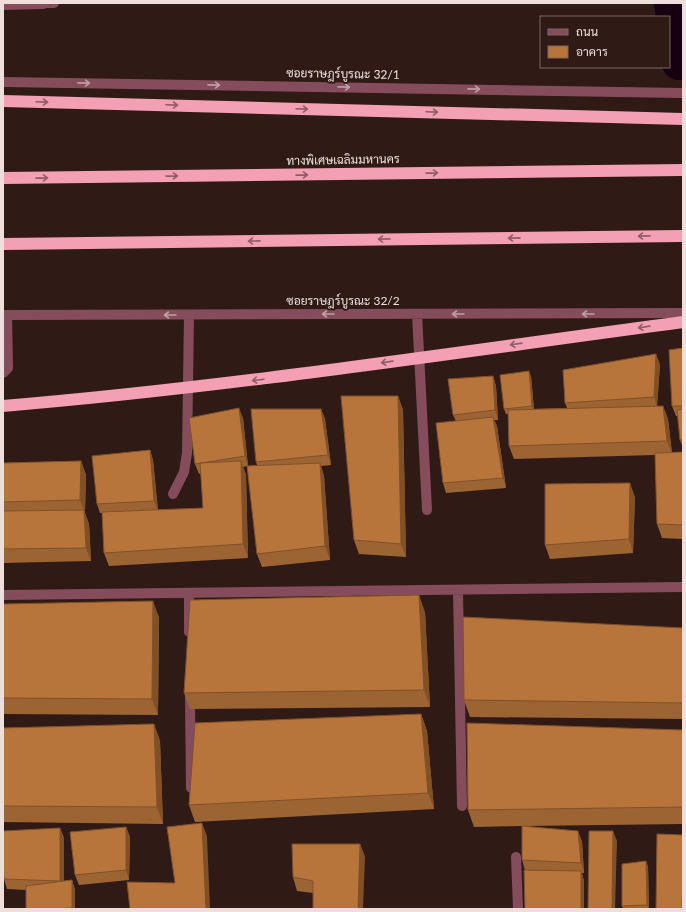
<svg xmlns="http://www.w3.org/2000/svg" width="686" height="912" font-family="Lato,Sarabun,sans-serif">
<rect width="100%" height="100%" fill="#2f1a16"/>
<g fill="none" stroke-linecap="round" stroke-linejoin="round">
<path stroke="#140010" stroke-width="34" d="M671,3L679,63"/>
<path stroke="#854d5c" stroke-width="10" d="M43,3H54
M3,5L43,4
M3,82L683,93
M417,314L427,510
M3,315L683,313
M3,373L8,368L7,315
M173,494L184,472L187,453L189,315
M458,591L462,806
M189,593V632
M3,595L683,587
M190,696L191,788
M516,857L518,909"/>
<path stroke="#f39fb4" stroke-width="12" d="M3,101L683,119
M3,178L683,170
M3,244L683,236
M3,406C231,387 457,352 683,322"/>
</g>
<path fill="#9d6433" d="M683,348V448L680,440L678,416H676L672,406Z
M660,364L657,406H663L668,419L672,452H683V539L662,538L657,524L655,455L514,459L509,446L508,414H506L504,409L531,376L534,409L567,408L565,403Z
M493,376L496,386L498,420H494L497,426L506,488L446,493L443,483L456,421L453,415Z
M398,396L403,410L406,557L359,554L354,540Z
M321,409L325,419L331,465L321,466L324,476L330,560L262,567L257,554L247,466L243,467L246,475L248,558L109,566L104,553L102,513H100L97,504L150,450L153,460L158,510L203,508L201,473L199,474L195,464L243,418L248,466L257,465L256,462Z
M81,461L86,475L85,513L89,524L91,561L3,563V463Z
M635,497L633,553L550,559L545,545Z
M3,604L159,617L158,715L3,714Z
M425,612L430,707L190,709L184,693Z
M683,628V719L470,717L464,700Z
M421,714L427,731L434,809L195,822L189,805Z
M154,724L160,741L163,824L3,822V728Z
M683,730V824L524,826L582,841L584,873H582L584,881L545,871L525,870L522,860V826L474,827L468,810Z
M126,827L130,837L129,880L79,885L75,875Z
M60,828L64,838V881L72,880L75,890V909H26V890L7,889L4,879Z
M360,844L365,857L313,893L297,891L293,877Z
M648,866L649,909H623L622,906Z"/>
<path fill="#805129" d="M656,354L660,364L657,407L654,397Z
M529,371L531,376L534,411L532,406Z
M493,376L496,386L498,420L495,410Z
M398,396L403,410L406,557L401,544Z
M663,406L668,419L672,454L667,441Z
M239,408L243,418L248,466L245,456Z
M321,409L325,419L331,465L328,455Z
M493,417L497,426L506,488L503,478Z
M150,450L153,460L158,511L154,501Z
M81,461L86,475L85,513L89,524L91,561L86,548L84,511L80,500Z
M241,461L246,475L248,558L243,544Z
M320,463L324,476L330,560L325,546Z
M630,483L635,497L633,553L629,539Z
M419,595L425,612L430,707L424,690Z
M153,601L159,617L158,715L152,699Z
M421,714L427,731L434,809L428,793Z
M154,724L160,741L163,824L157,807Z
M202,823L207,836L210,909H206Z
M126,827L130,837L129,880L126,870Z
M60,828L64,838V891L60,881Z
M578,831L582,841L584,873L581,863Z
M613,831L617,841L615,909H612Z
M360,844L365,857L363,909H358Z
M646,861L648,866L649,909L647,905Z
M581,871L584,881V909H581Z
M683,879V909H682Z
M72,880L75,890V909H72Z"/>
<path fill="#b7743b" stroke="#805129" d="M683,348V406H672L669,350Z
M656,354L654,397L565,403L563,370Z
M529,371L532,406L504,409L500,375Z
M493,376L495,410L453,415L448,379Z
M341,396H398L401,544L354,540Z
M663,406L667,441L509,446L508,410Z
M239,408L245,456L195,464L189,418Z
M251,409H321L328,455L256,462Z
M683,409V440H680L677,410Z
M493,417L503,478L443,483L436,423Z
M150,450L154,501L97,504L92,456Z
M683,452V525L657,524L655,453Z
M81,461L80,500L3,502V463Z
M241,461L243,544L104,553L102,512L203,508L200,463Z
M320,463L325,546L257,554L247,466Z
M630,483L629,539L545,545V484Z
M84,510L86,548L3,549V511Z
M419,595L424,690L184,693L190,600Z
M153,601L152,699L3,698V604Z
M463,617L683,628V703L464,700Z
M421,714L428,793L189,805L195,723Z
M467,723L683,730V807L468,810Z
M154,724L157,807L3,806V728Z
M202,823L206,909H130L127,882L175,883L167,827Z
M522,826L578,831L581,863L522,860Z
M126,827V870L75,875L70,832Z
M60,828V881L4,879L3,868V831Z
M589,831H613L612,909H588Z
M657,834L683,835V879L682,909H656Z
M292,844H360L358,909H313V881L293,877Z
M646,861L647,905L622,906V864Z
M524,870L581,871V909H525Z
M72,880V908L52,909H26V886Z"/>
<defs><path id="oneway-shaft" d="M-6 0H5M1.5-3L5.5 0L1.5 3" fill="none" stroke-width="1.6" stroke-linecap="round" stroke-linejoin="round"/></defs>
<g stroke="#bf9da2">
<use href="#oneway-shaft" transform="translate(84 83) rotate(1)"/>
<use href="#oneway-shaft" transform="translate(214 85) rotate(1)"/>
<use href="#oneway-shaft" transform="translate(344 87) rotate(1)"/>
<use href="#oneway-shaft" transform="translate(474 89) rotate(1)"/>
<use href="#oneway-shaft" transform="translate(328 314) rotate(180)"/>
<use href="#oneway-shaft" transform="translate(458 314) rotate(180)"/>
<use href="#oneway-shaft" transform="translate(588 314) rotate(180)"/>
<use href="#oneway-shaft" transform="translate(170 315) rotate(180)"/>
</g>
<g stroke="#915c65">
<use href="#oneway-shaft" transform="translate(42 102) rotate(2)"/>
<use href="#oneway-shaft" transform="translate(172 105) rotate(2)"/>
<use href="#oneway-shaft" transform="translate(302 109) rotate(2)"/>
<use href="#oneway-shaft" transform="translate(432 112) rotate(2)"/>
<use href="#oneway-shaft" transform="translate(432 173) rotate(-1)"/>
<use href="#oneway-shaft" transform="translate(302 175) rotate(-1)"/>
<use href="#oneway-shaft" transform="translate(172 176) rotate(-1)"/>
<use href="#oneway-shaft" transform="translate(42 178) rotate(-1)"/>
<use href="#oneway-shaft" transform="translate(644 236) rotate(179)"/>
<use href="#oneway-shaft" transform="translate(514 238) rotate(179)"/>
<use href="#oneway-shaft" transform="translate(384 239) rotate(179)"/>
<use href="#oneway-shaft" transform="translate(254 241) rotate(179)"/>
<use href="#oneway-shaft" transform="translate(644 327) rotate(172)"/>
<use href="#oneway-shaft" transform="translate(516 344) rotate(172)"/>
<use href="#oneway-shaft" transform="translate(387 362) rotate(172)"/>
<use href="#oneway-shaft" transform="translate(258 380) rotate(173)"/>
</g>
<g text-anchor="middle" stroke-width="4" stroke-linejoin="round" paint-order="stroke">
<g font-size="12" fill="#eedfdc" stroke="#2f1a16">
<text transform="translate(343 74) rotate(1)" y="4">ซอยราษฎร์บูรณะ 32/1</text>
<text transform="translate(343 160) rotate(-1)" y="4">ทางพิเศษเฉลิมมหานคร</text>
<text x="343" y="305">ซอยราษฎร์บูรณะ 32/2</text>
</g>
</g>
<rect width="686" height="912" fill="none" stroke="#eedfdc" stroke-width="8"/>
<rect x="540" y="16" width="130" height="52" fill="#2f1a16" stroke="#7b6965"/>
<rect x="548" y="29" width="20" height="6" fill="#854d5c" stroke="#7b6965"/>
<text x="576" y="36" font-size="12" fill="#eedfdc">ถนน</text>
<rect x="548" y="46" width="20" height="12" fill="#b7743b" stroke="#7b6965"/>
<text x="576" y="56" font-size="12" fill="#eedfdc">อาคาร</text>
</svg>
